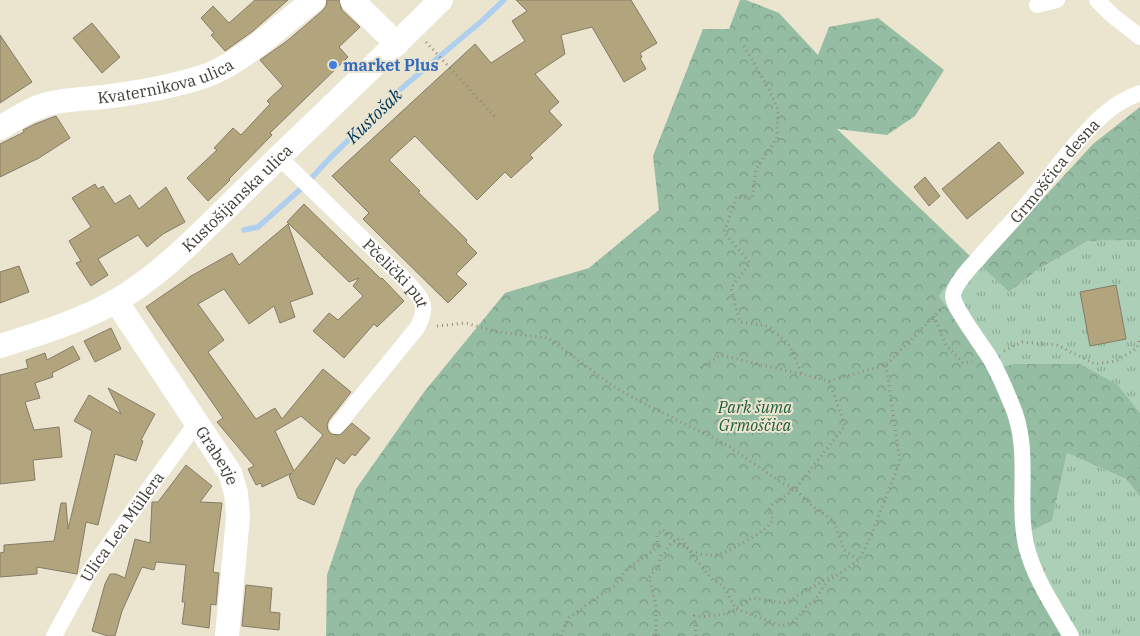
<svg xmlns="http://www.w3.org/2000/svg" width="1140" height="636" font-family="'IBM Plex Serif',serif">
<defs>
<pattern id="grass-tufts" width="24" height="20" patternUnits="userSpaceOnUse" patternTransform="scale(1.25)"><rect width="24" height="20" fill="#abd0b7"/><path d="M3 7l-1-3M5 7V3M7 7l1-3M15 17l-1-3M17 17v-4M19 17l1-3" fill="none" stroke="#8daa95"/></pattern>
<pattern id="forest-crowns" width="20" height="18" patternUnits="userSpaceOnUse" patternTransform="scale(1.25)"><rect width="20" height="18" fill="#95bda3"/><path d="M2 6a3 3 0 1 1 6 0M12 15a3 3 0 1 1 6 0" fill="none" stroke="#7b9b85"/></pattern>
</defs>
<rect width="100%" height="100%" fill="#ebe4cf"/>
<path fill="url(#grass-tufts)" d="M1140,240V413L1118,385L988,370L964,332L939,296L970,256L1009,292L1037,270L1088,241Z
M1067,453L1126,479L1140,497V636H1061L1036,588L1019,537L1052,521Z"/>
<path fill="url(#forest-crowns)" d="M740,0H746L779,13L818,55L829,27L878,18L944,70L915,116L887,135L837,129L970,256L939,296L964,332L988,370L1014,364H1080L1118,385L1140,413V497L1126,479L1067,453L1052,521L1019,537L1036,588L1061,636H326L327,575L356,489L424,392L505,293L589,268L659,210L653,156L703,29H729Z
M1140,107V240L1088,241L1037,270L1009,292L981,266L1093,144Z"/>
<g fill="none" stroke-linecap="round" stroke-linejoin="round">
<path stroke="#aecfee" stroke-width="5.5" d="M244,230L258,227L303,187L329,159L396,93L483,20L504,0"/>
</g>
<path fill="#b2a47c" stroke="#837c69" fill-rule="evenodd" d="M255,0H288L253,31L225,51L211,35L214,33L201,18L213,6L229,23Z
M327,0H339L342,10L360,27L339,47L348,57L270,133L272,135L229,179L230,180L208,201L187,178L217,150L214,148L233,128L241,135L270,104L267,101L283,86L260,60L287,41L322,11L326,6Z
M516,0H631L657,43L640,53L642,57L640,58L646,69L624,82L592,27L561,35L565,54L535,74L559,102L549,111L562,125L530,155L533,158L511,178L505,172L477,200L415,136L389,160L420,191L418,192L467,240L466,242L477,253L456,274L467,284L448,303L363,219L369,213L332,176L475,44L491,63L525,41L512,21L527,11Z
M92,23L120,57L102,73L73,38Z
M0,35L32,82L0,103Z
M56,116L70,138L39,158L0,177V144L24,132L23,130L35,124Z
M999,142L1024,173L967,219L942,189Z
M925,177L940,196L929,206L914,187Z
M95,184L98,189L103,186L115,204L130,195L139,209L166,187L185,222L163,234L147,247L138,235L98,259L108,275L91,286L76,263L81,261L69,241L91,227L72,198Z
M304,204L381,279L382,278L404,301L377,327L374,324L344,358L313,331L329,313L338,320L363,296L353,286L359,278L349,282L287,222Z
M288,224L313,294L290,302L295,317L280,323L274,306L249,324L224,289L198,304L224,340L208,352L256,419L275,408L282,419L323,369L351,392L329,420L327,425L328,430L331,434L340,435L352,423L370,438L355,456L352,454L344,464L336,458L314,505L298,498L289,476L292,473L262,487L261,483L256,485L248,469L254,466L217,422L223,418L146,307L191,276L232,253L239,265ZM301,416L323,435L294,471L275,431Z
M19,266L29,292L0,303V272Z
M1116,285L1126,339L1090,346L1080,292Z
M111,328L121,349L95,362L84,341Z
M73,346L80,359L52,373L53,377L35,383L40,398L25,402L34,430L59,427L62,457L33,460L35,480L0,484V375L28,368L26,360L45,353L47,360Z
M108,388L155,414L141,440L143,441L136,461L115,454L98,525L86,522L77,574L37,567V574L0,577V553L4,552V545L54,541L61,503H66L68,529L92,431L74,421L89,395L121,414Z
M186,465L212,486L200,502L222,503L213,572L219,573L216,605L211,604L209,628L182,624L185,602H182L186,565L156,562L154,570L142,567L122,611L115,636H108L92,631L105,584L110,574H116L125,578L135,539L150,543L152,502H158Z
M246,585L272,588L270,612L280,613L279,630L242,626Z"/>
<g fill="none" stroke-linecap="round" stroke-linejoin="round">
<path stroke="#928d7e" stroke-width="3" stroke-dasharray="1 4" stroke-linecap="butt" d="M426,42L496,118
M744,46L770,91L778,110L777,138L756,169L752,199L737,196L724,232L750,263L731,288L740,322L768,326L790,346L802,374
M934,316L946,345L963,363L972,361
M437,326L466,323L498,332L548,338L613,386L637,400L727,445L779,481L795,489L812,506L834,521L844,550L859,560
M1004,351L1022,342L1057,345L1095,364L1116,361L1137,348L1140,337
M701,368L721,355L829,381L886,365L941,309
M561,636L568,618L615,585L627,569L658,547L657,535L663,530C677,544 693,556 714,555C725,554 736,546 746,541C756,535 767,530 773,519L768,511L772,505L795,489L845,426L829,381
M656,636V606L649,577L659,567L661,555L665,553C668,544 674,541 682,538L692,555L712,579L723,586L736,609L782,626L795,621L806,607L815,600L826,583L859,560L871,536L900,461L886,365
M696,636L694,616C723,617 729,614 752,598L785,603L833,575"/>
<g stroke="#fff" stroke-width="16">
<path d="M1097,0L1113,16L1140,37"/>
<path d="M1037,5L1057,0"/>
<path id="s1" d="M279,157L407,282C423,300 429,306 417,328L337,426"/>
<path id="s2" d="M54,636L89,572L197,422"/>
<path id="s3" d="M1071,636C1054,607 1034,578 1026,545C1016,498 1032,449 1011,403C1005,388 998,372 990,358C982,345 955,310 953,297C952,287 971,266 978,259C994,240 1012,222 1028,203C1052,174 1074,142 1102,116C1113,106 1126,98 1140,93"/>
</g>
<g stroke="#fff" stroke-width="24">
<path d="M352,0L397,44"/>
<path id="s4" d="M0,128C15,119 30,109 47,104C66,99 85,99 104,97C135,93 175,86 205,76C244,62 281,24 314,0"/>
<path id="s5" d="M116,301L230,473L236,493L238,517L227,636"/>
<path id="s6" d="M0,346C39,334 81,321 116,301C167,271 206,227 248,187C312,125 377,63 441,0"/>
</g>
</g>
<circle fill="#3f7fe0" stroke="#ebe4cf" stroke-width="2" cx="333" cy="65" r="5"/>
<g text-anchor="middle" stroke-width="4" stroke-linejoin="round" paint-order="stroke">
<g font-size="16" font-weight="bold" fill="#366cbe" stroke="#ebe4cf" text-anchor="start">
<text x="343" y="71">market Plus</text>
</g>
<g font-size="16" fill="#3e3c33" stroke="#ebe4cf">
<text dy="6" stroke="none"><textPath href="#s4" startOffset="174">Kvaternikova ulica</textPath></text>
<text dy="6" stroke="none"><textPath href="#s3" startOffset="530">Grmoščica desna</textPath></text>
<text dy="6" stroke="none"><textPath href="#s6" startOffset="284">Kustošijanska ulica</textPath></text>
<text dy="6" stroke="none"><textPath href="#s1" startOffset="165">Pčelički put</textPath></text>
<text dy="6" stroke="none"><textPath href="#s5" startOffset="185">Graberje</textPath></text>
<text dy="6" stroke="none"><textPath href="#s2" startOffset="129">Ulica Lea Müllera</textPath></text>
</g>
<g font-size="16" font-style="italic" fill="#1d5d3b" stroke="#ebe4cf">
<text x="755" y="413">Park šuma<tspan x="755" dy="18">Grmoščica</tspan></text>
</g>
<g font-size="18" font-style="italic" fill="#023860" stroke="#ebe4cf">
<text transform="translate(374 116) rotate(-44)" y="6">Kustošak</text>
</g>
</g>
</svg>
